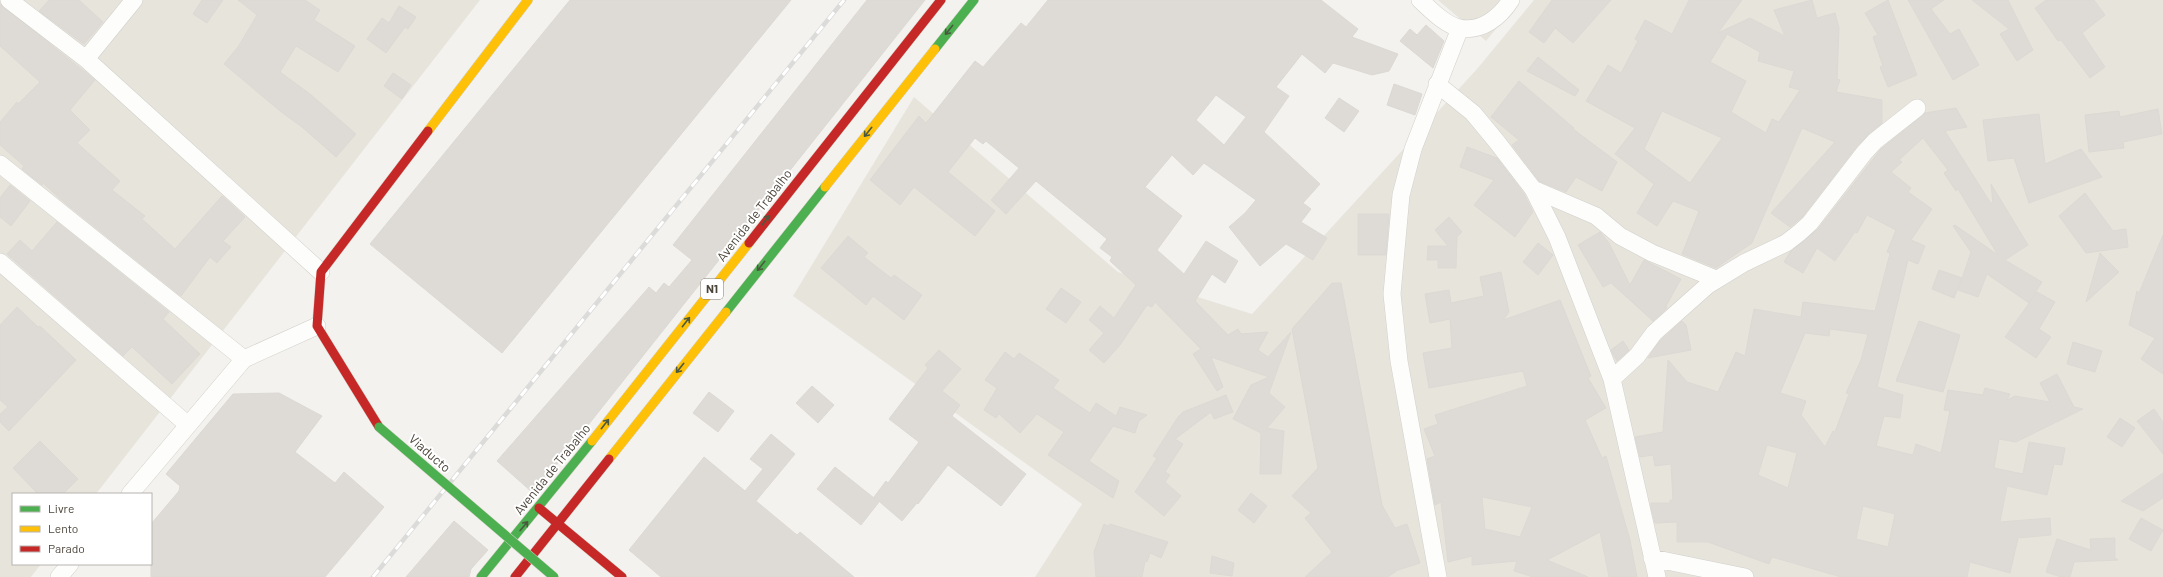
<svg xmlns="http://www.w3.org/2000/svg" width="2163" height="577" font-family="Barlow,sans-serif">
<rect width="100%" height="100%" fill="#f4f2ee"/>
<path fill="#e7e4dc" d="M0,0H480L96,494H13V564H41L31,577H0Z
M1438,0H1520L1486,41Z
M1534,0H2163V577H1035L1082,504L793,296L914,97L1118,272L1252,314L1477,69Z"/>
<path fill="#dedbd6" stroke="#dcd9d4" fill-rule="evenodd" d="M49,0H79L103,22L84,44L39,11Z
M202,0H223L207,23L193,14Z
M238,0H305L320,10L314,20L355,46L338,72L296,46L280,72L310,94L356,134L336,157L302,127L280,111L224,64L238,47L257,15Z
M570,0H791L502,353L370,244Z
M867,0H925L558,463L533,493L497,461L649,287L656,293L664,283L669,287L692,260L673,245Z
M1048,0H1321L1358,29L1352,37L1398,54L1389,71L1372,75L1333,63L1325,73L1302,54L1276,87L1289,96L1264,132L1320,184L1303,203L1311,209L1301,222L1327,238L1313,260L1286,244L1260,266L1229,227L1245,213L1256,200L1204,163L1193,175L1172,155L1145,187L1182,216L1157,250L1184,274L1206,241L1238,261L1225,283L1212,274L1195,301L1228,335L1238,329L1241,334L1268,332L1258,350L1268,357L1291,332L1269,393L1285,407L1267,428L1284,431L1281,474H1260L1261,433L1233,419L1251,385L1269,377L1211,357L1223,387L1217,391L1193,354L1201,349L1155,302L1152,307L1147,305L1120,345L1104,363L1089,350L1104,333L1089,320L1100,306L1114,318L1136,285L1110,261L1112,257L1100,248L1107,239L1036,181L1006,214L991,200L1019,168L986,141L983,144L975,138L948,172L995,211L975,236L914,187L900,205L870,180L919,116L926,123L975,61L983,67L1021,23L1026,27ZM1216,95L1246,117L1224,145L1196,120Z
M1552,0H1611L1573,43L1555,28L1544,43L1529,32Z
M1689,0H1742L1718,33L1750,18L1785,36L1774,10L1812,0L1817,18L1835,13L1839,28L1837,79L1840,80L1836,92L1882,100V123L1857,146L1803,216L1790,227L1771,213L1835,142L1802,128L1752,243L1716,268L1682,254L1699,211L1673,201L1657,226L1637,213L1654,184L1615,154L1635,128L1586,101L1608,65L1621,73L1638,41L1635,39L1645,20L1672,34ZM1727,34L1760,52L1758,61L1794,71L1789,87L1800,90L1779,122L1772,119L1766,133L1731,112L1746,81L1710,62ZM1662,111L1722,138L1690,183L1644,149Z
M1888,0L1917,75L1888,87L1880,67L1883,66L1873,37L1878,35L1865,13Z
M1908,0H1944L1931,9L1950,34L1959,29L1979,65L1953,80Z
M1972,0H2008L2033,50L2017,61L2000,34L2009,29Z
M2046,0H2094L2105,15L2082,33L2105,67L2090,78L2061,40L2058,41L2035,8Z
M0,4L95,80L70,110L90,130L77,143L120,181L112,190L145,216L142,219L175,249L222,196L245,217L223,241L231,247L217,263L210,257L181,296L65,203L43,183L42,185L22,169L24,166L0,145V122L17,102L18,104L40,82L0,46Z
M399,6L416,17L408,29L405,27L386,53L367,39L382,18L389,23Z
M1426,25L1444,41L1433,68L1400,41L1410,29L1417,35Z
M1538,57L1579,90L1575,96L1527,71Z
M393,73L411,85L402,99L384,86Z
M1519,81L1574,128L1573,129L1617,162L1602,191L1576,177L1566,192L1539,181L1512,145L1519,140L1491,117Z
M1394,84L1422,94L1415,115L1387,105Z
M1339,98L1359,111L1344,132L1325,118Z
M1956,108L1967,127L1945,131L1990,202L1993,204L1991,184L2028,245L2005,260L2042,282L2029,303L1987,274L1978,297L1958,290L1971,252L1953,226L1955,225L1998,255L1958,189L1956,191L1944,173L1948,170L1923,138L1899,160L1902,162L1891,172L1911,188L1908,192L1932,209L1911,240L1925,246L1918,264L1908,260L1877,387L1903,395L1900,418L1884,416L1876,446L1913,455L1916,444L1941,453L1950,411L1944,410L1948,390L1983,395L1985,388L2010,394L2007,400L2015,396L2050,402L2040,383L2057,374L2074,407L2083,409L2016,442L1999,439L1994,468L2023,474L2029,442L2065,448L2062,465L2054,464L2047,495L2007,486L2000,522L2050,518L2051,535L2018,538L2010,573L1970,562L1967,577H1841L1772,557L1769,564L1708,542H1677V522L1655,523L1651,507V503H1670V500H1673L1671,464L1655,466L1653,455L1640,457L1635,437L1663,432L1668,360L1687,382L1718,392L1736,352L1745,356L1754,309L1801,317L1803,302L1875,311L1890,253L1887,252L1896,230L1867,215L1857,233L1855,232L1835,261L1817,248L1803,273L1784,262L1790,252L1818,229L1881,149L1925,113ZM1830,329L1868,334L1861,360L1846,393L1849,394L1835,432L1833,431L1825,447L1801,415L1806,401L1780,393L1805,333L1829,336ZM1767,445L1797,453L1788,488L1758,475ZM1863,506L1895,514L1888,547L1856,539Z
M2158,109L2162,134L2123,142L2124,148L2089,152L2085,115L2119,111L2120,117Z
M2039,114L2045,164L2081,149L2102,177L2029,203L2014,158L1988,161L1983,120Z
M1467,147L1497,158L1524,194L1533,212L1515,237L1474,205L1494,180L1460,167Z
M10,185L30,201L11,226L0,217V198Z
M2085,193L2113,231L2126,229L2128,247L2086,253L2059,216Z
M1358,214H1389L1386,255H1358Z
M1449,217L1462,232L1457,237L1456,268H1438V260H1427L1428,246H1448L1435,230Z
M57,222L169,312L163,319L200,354L172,384L132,347L123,356L7,254L20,240L32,251Z
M1600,232L1609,243L1630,285L1644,260L1681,279L1666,306L1667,308L1653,321L1611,283L1603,287L1578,245Z
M2163,235V374L2141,359L2155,338L2129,325L2137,291L2139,293Z
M848,236L868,253L864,257L891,278L894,275L922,295L904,320L873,296L866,305L821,268Z
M1538,243L1553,255L1538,275L1523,262Z
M2100,253L2119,272L2086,302Z
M1939,270L1962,278L1954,298L1932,289Z
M1501,272L1509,312L1503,320L1560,300L1591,376L1588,378L1606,408L1585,420L1602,458L1606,456L1630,540L1637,577H1609L1600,532L1547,560L1588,577H1533L1514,571L1517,561L1472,565V556L1448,562L1441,502L1435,505L1427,459L1435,456L1424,429L1438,424L1435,415L1527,386L1523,371L1429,388L1423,353L1452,348L1450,319L1430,323L1425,294L1449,290L1451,303L1484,296L1480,277ZM1482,497L1532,507L1520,537L1485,529Z
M1332,283H1341L1382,505L1395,528L1407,524L1420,563L1398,570L1388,577H1305L1332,552L1305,518L1311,513L1292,496L1318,468L1292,329Z
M1061,288L1081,302L1066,323L1046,309Z
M2037,292L2055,302L2039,329L2051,337L2036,358L2005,337Z
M17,307L38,327L40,326L76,360L9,431L0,422V414L8,407L0,400V325Z
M1682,321L1686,325L1691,350L1648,358L1659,342Z
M1919,321L1960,335L1943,392L1896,381Z
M1623,341L1629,350L1617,361L1611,350Z
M2073,342L2102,351L2095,372L2067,364Z
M939,350L961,369L942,391L960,405L952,416L1026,474L1001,506L948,465L918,504L917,503L902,521L874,497L886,481L888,483L919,442L889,419L928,368L925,365Z
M1005,352L1014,359L1019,353L1040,367L1059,380L1053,388L1090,413L1096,403L1116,416L1120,407L1147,415L1139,421L1135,433L1113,426L1089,461L1119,481L1113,498L1048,455L1064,432L1037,414L1020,433L999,414L996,418L984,410L997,388L985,380Z
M812,386L834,405L818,423L796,403Z
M709,392L734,411L718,432L693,413Z
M279,393L322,416L295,452L335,483L344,472L384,507L325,577H151V524L179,491L180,486L166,474L233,394Z
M1226,395L1233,412L1214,419L1211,412L1175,439L1183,444L1165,472L1170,475L1165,482L1181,496L1164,516L1135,492L1157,458L1153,456L1178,417L1183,412Z
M2154,409L2163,422V454L2137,421Z
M2120,418L2135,428L2122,447L2107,437Z
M771,434L795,454L756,501L797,535L800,532L854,577H661L629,550L704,457L745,491L763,469L750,459Z
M40,441L78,479L63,494H38L13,468Z
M835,467L879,502L861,525L817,489Z
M2163,473V498L2143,511L2121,501Z
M1251,493L1267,506L1254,523L1238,510Z
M2141,518L2163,530L2151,551L2129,539Z
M454,521L488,550L471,569L469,577H406Z
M1104,524L1108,526L1110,524L1168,542L1161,558L1150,553L1147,562L1145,561L1142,577H1096L1094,552Z
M2115,538V558L2118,560L2074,562L2070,577H2061L2046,572L2057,539L2091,550L2090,539Z
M1212,556L1234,563L1232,576L1210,573Z"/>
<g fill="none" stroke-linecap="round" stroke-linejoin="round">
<defs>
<path id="street" d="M9,0L86,59L321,272
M1420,0C1431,10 1445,25 1460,28C1482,32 1500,17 1511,0
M86,59L134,0
M1437,84L1473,113L1497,142L1533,189L1557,237L1612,379L1657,577
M0,164L244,359
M1533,189L1596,216L1620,236L1652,253L1716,279
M0,262L188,425
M1612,379L1637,356L1654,333L1708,285L1744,263L1786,243L1799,233L1810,223L1864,153L1875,141L1917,108
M130,494L244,359L317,326
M1652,558L1745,577
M59,577L70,564
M1438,577L1399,361L1392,294L1401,195L1413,149L1460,28"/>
<path id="fast" d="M935,49L974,0
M726,312L825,187
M481,577L592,441"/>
<path id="slow" d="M428,131L528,0
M825,187L935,49
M592,441L749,243
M609,459L726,312"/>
<path id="jam" d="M749,243L941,0
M379,427L317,326L321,272L428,131
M539,508L622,577
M515,577L609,459"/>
</defs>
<use href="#street" stroke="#d2d0cb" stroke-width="18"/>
<use href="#fast" stroke="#d3cfc5" stroke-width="10"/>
<use href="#slow" stroke="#d3cfc5" stroke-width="10"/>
<use href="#jam" stroke="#d3cfc5" stroke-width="10"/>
<use href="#street" stroke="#fdfdfc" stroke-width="17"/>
<use href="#fast" stroke="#4caf50" stroke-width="9"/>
<use href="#slow" stroke="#ffc107" stroke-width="9"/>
<use href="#jam" stroke="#c62828" stroke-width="9"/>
<defs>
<path id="rail" d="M373,577L844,0"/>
</defs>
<use href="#rail" stroke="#dbdbda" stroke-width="4.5"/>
<use href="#rail" stroke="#fff" stroke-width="3" stroke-dasharray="9" stroke-linecap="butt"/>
<defs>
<path id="fast-bridge" d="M379,427L554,577"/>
</defs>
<use href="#fast-bridge" stroke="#d3cfc5" stroke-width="10" stroke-linecap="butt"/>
<use href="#fast-bridge" stroke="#4caf50" stroke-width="9"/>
</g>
<defs><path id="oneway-shaft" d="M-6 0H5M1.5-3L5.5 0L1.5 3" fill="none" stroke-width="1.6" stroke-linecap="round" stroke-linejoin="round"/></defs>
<g stroke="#4b593e">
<use href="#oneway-shaft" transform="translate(949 30) rotate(129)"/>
<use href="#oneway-shaft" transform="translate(868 132) rotate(129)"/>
<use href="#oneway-shaft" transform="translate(766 220) rotate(-52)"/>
<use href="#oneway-shaft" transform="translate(761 266) rotate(129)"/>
<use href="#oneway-shaft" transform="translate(686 322) rotate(-52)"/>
<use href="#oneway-shaft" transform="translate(680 368) rotate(129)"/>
<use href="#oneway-shaft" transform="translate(605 424) rotate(-52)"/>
<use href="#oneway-shaft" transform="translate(524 526) rotate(-50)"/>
</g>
<g text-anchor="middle" stroke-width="4" stroke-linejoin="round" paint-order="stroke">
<rect fill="#fff" stroke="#817c74" stroke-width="1" x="701" y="279" width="22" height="20" rx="3"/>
<g font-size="12" font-weight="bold" fill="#4b4439">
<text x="712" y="293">N1</text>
</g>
<g font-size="13" fill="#4b4439" stroke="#fff">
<text transform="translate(754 215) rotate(-52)" y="5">Avenida de Trabalho</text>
<text transform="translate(430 453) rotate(41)" y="5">Viaducto</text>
<text transform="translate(552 469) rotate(-51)" y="5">Avenida de Trabalho</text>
</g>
</g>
<rect x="12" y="493" width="140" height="72" fill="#ffffff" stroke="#b7b4b0"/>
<rect x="20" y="506" width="20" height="6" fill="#4caf50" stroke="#b7b4b0"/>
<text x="48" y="513" font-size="12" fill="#4b4439">Livre</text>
<rect x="20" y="526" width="20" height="6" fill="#ffc107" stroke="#b7b4b0"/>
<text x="48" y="533" font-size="12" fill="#4b4439">Lento</text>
<rect x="20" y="546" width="20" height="6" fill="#c62828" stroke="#b7b4b0"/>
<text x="48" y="553" font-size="12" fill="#4b4439">Parado</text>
</svg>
